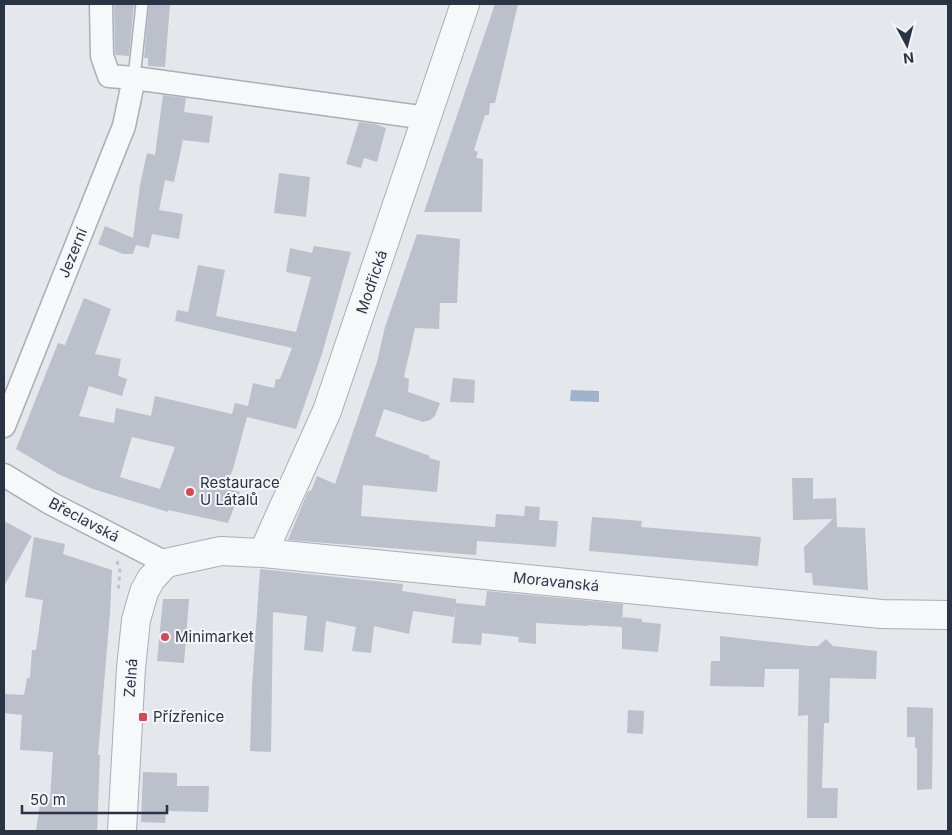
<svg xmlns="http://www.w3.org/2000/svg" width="952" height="835" font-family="Inter,sans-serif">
<rect width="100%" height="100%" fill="#e4e7ec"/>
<path fill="#9fb4cc" d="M571,390L599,391V402L570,401Z"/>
<path fill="#bbc0ca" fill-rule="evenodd" d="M114,4H134L129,56L116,55L115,54Z
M149,4H170L165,67L148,66V58H144Z
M495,4H518L495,103H490L489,115H485L474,150L478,152L476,158L483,159L482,212H424Z
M163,95L186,98L184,112L213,116L209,143L183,140L174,182L165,180L159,210L183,214L179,239L152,234L149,248L136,245L133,254H123L98,244L105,226L133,238L140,185L147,153L155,155Z
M359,122L375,124L386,128L377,162L364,158L361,168L346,164Z
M279,173L310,177L306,217L274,213Z
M417,234L460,239L457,303H440L439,329L415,328L404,377L409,379L408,392L440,403L435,416L430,420L423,422L384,409L375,436L430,456L429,458L440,461L437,492L363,485L361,516L495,527L496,514L524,516L525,506L540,507L539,520L558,521L556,547L477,541L476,555L288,540L308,491H311L317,476L335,484L377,362L385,327Z
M314,246L351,252L322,354L296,429L247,417L233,469L225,488L240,492L228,523L168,510V512L93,489L58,474L16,449L58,343L65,345L84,298L111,309L95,354L121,359L118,376L127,379L122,396L89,386L79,416L114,423L116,408L151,416L155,396L232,414L235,403L248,406L253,383L274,388L276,379H280L292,348L175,321L177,310L188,312L198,265L225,270L216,316L296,332L311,277L286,272L290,248L312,253ZM132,437L175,447L160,489L120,477Z
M453,378L475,380L474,403L450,402Z
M792,478H813V499L836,498L837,527L865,528L868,590L813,585L812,573H805L804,547L833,519L793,520Z
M592,517L642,521L641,527L761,537L758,566L589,551Z
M4,521L32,536L4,586Z
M34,537L65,544L63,554L112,570L110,613L98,755H100L97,831H36L40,804L47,805L48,800H50L53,752L20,750L22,715L4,713V694L24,695L27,678H30L32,650H36L43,600L25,597Z
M260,569L403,584L402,591L456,599V603L485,606L487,591L623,604L622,624V617L642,619V622L661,624L658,652L622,649V627L588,625V626L536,623V644L518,642L519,637L482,633L481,645L452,643L456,604L454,617L413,611L409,634L374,626L371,653L352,651L356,627L326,621L323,652L304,650L307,616L273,612L271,752L250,751L252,686Z
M163,599H189L184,663L157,661Z
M720,636L809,646H818L826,639L833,646L877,651L876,679L830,678L829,723H824L822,788H838L837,818H807L808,715L798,716L799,669H765L764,687L710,686L711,661H720Z
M907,707L933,708L932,789L917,790V748H915V737H907Z
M628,710L644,711L643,734L627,733Z
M143,772L177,773V786H209L208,812L166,811L165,823L141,822Z"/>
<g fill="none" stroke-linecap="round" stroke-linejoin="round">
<defs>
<path id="service" d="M134,78L142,4"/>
<path id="minor" d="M101,4L102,56L109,76L134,78L427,118
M4,426L124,126L134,78
M4,475L50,503L166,563"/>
<path id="tertiary" d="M263,553L327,411L465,4
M122,831L131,668L136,620L144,592L151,579L166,563L221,551L263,553L881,614L948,615"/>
</defs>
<use href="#service" stroke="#a9aeb7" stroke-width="14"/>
<use href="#minor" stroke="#a9aeb7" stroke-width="25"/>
<use href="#tertiary" stroke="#a9aeb7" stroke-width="30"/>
<path stroke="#c2c5cb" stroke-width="3" stroke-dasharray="4 4" stroke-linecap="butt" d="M117,561L120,572L118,592"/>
<use href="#service" stroke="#f7f8fa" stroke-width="11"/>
<use href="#minor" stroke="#f7f8fa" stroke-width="22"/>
<use href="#tertiary" stroke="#f7f8fa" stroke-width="28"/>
</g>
<g fill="#d1495b" stroke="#f4f6f9" stroke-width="2">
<circle cx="190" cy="492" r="5"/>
<circle cx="165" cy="637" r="5"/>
<rect x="138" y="712" width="10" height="10" rx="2.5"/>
</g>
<g text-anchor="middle" stroke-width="4" stroke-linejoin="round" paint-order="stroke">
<g font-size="15" fill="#2b3445" stroke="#f4f6f9">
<text transform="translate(73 253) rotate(-68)" y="5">Jezerní</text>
<text transform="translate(372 282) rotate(-71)" y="5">Modřická</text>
<text transform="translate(84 520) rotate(28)" y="5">Břeclavská</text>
<text transform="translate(556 582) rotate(6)" y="5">Moravanská</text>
<text transform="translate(131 678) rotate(-86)" y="5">Zelná</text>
</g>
<g font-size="15" fill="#2b3445" stroke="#f4f6f9" text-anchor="start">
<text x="200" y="488">Restaurace<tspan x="200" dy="17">U Látalů</tspan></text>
<text x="175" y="642">Minimarket</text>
<text x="153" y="722">Přízřenice</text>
</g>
</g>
<rect width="952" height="835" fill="none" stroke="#2b3445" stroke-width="10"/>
<g transform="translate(907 45) rotate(173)" stroke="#f4f6f9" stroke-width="4" paint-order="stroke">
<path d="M0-4L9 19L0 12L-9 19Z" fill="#2b3445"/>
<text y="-8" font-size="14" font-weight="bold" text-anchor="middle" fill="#2b3445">N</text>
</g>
<path d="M22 805v8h145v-8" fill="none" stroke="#2b3445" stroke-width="2.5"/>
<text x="30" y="805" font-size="15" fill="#2b3445" stroke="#f4f6f9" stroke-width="4" paint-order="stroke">50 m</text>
</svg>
